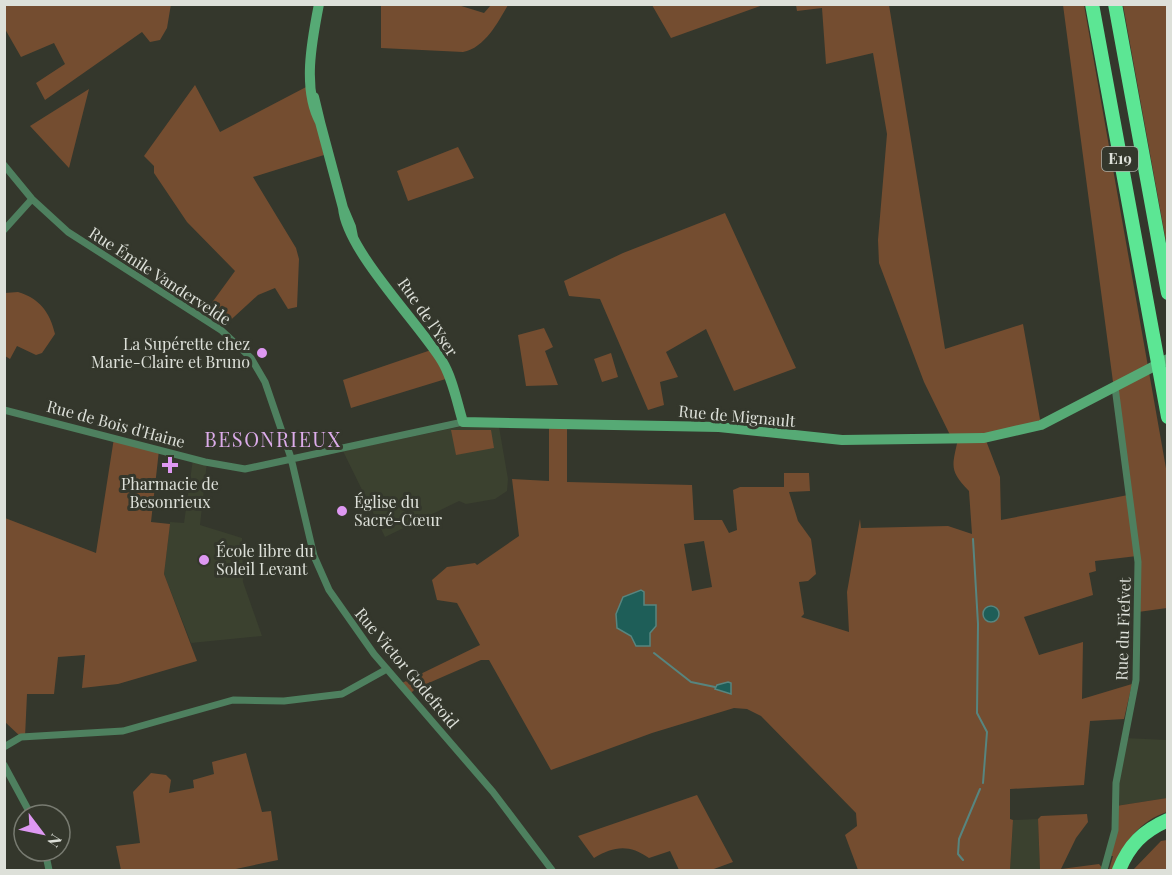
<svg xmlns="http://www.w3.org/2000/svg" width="1172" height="875" font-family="'Playfair Display',serif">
<rect width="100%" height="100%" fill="#34372c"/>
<path fill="#3b412f" d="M463,426L499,427L508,479L507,491L495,499L466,504L459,501L385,537L343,451Z
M193,459L207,462L200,525L242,538L243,582L262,636L191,643L164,574L170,522L184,523Z
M1124,738L1167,740V798L1116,806Z
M1038,819L1040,870H1010L1013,820Z"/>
<path fill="#744d30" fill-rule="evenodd" d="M171,4L167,28L160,40L150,42L142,32L45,100L36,83L65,64L54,43L21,57L5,29V5Z
M381,5H458L484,13L491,5H508C498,22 485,48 463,52L381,48Z
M652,5H763L671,38Z
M796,5H889L945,349L1023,324L1041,425L985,438L1000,477L1001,520L1128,495L1063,5H1084L1167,474V608L1138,612L1137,556L1095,561L1096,571L1089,573L1093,595L1024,617L1039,655L1083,642L1082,699L1132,684L1124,719L1090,721L1084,785L1010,789V819L1013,820L1010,870H858L845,835L857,826L856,813L761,716L747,709L734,708L652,733L551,770L489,660H481L415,689L410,694L400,684L480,645L457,603L437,600L432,580L447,567L475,563L477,565L519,536L512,479L549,481V427H567V482L692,485L694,520H722L729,533L737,530L733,490L740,487H784V473H809L810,491L789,492L798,521L811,539L816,574L808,581L799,582L804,614L801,617L849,632L847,592L860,519L861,528L948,526L972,534L969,491C949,470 952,467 958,439H952L924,382L879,263L878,240L887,134L873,53L826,64L822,8L797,11ZM704,541L712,587L692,591L684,544Z
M1123,5H1167V247Z
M195,85L220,132L308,86L324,155L253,177L296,248L299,259L297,307L288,309L275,288L258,295L222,328L203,315L235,271L187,222L154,173V166L144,156Z
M89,89L69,168L30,126Z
M458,147L474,178L408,201L397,171Z
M725,213L796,368L734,391L706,329L666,352L678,377L660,382L664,405L648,410L600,299L569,296L564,281L623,253Z
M18,292C39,298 50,312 55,334L42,353L36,355L17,346L10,359L5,356V293Z
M544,328L553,347L545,351L558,385L526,386L518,335Z
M434,349L449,378L351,408L343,380Z
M611,353L618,377L602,382L594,359Z
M451,430H491L494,448L456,455Z
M114,438L159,450L151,522L170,524L164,574L197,661L118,684L82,688L85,655L58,657L54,694H27L25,737H21L5,722V518L96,553Z
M246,753L262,812L271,811L278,860L231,870H121L116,846L140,843L133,792L151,773L166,775L171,780L169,793L194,788L193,780L214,774L212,762Z
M697,795L733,862L711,870H679L670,851L649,858C629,844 614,846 594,858L578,836Z
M1167,798V812C1141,820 1121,844 1115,870H1109L1113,856H1108L1116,806Z
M1087,814L1088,822L1076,838L1061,869L1099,864L1104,870H1040L1038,819L1041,816Z
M1167,840V870H1133L1161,841Z"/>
<path fill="#1e5e58" stroke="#57857f" stroke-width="1.5" d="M641,590L644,592V605H656V626L650,633V646H636L631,636L617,628L616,614L623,597Z
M983 614a8 8 0 1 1 16 0a8 8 0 1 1-16 0Z
M728,682L731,683V694L715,689L717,685Z"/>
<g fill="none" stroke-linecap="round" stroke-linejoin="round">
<path stroke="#57857f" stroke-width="2" d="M973,539L978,624L977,713L987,732L983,783
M654,653L691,682L715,687
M963,860L958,854L959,839L980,789"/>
<path stroke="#4e805f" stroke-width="7" d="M4,165L32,199L68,232L221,330L251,358L265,382L291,458L314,556L329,590L374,654L493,792L552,870
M4,230L32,199
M4,410L205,462L245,469L463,422
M4,747L21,737L123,731L233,700L284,701L342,694L387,669
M4,765L31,815
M45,851L49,870
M1104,870L1115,830L1116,783L1136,680L1138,562L1115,387"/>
<path stroke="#56aa75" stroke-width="10" d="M314,97L320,122C302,89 312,40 319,4
M320,122L343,208
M353,237L351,227L343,208C347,251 417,321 442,361C453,379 457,403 463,422L719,427L842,440L984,438L1041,425L1168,359"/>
<path stroke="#5ce694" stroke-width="14" d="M1092,4L1168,417
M1115,4L1168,293
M1119,870C1129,845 1143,831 1168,820"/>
</g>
<g fill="#de98f2" stroke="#34372c" stroke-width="2">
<circle cx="262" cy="353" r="6"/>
<path d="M167 456h6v6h6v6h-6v6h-6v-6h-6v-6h6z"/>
<circle cx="342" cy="511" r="6"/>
<circle cx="204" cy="560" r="6"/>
</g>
<g text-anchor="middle" stroke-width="6" stroke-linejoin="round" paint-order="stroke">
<rect fill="#34372c" stroke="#aaada5" stroke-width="1.5" x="1102" y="147" width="36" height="24" rx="4.5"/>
<g font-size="15" font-weight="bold" fill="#dde0d9">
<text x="1120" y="164">E19</text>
</g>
<g font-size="16" fill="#dde0d9" stroke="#34372c">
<text transform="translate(160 276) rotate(33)" y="6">Rue Émile Vandervelde</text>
<text transform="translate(428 317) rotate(55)" y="6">Rue de l'Yser</text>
<text transform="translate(737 416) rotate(5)" y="6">Rue de Mignault</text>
<text transform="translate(116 424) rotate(15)" y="6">Rue de Bois d'Haine</text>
<text transform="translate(1123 629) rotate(-88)" y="6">Rue du Fiefvet</text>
<text transform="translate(407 668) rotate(50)" y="6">Rue Victor Godefroid</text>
</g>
<g font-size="16" fill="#dde0d9" stroke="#34372c" text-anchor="start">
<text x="250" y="350" text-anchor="end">La Supérette chez<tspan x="250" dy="18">Marie-Claire et Bruno</tspan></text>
<text x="170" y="490" text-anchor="middle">Pharmacie de<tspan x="170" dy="18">Besonrieux</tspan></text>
<text x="354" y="508">Église du<tspan x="354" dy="18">Sacré-Cœur</tspan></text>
<text x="216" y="557">École libre du<tspan x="216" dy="18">Soleil Levant</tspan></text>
</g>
<g font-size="20" letter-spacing="1.5" fill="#dcacea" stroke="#34372c">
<text x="273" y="447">BESONRIEUX</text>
</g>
</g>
<rect width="1172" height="875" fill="none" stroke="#dde0d9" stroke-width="12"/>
<g transform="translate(42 833) rotate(122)"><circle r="28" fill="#34372c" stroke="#787b71" stroke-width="1.5"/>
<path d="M0-4.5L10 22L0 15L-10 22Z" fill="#de98f2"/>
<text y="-9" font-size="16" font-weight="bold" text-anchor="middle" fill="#dde0d9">N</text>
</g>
</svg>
